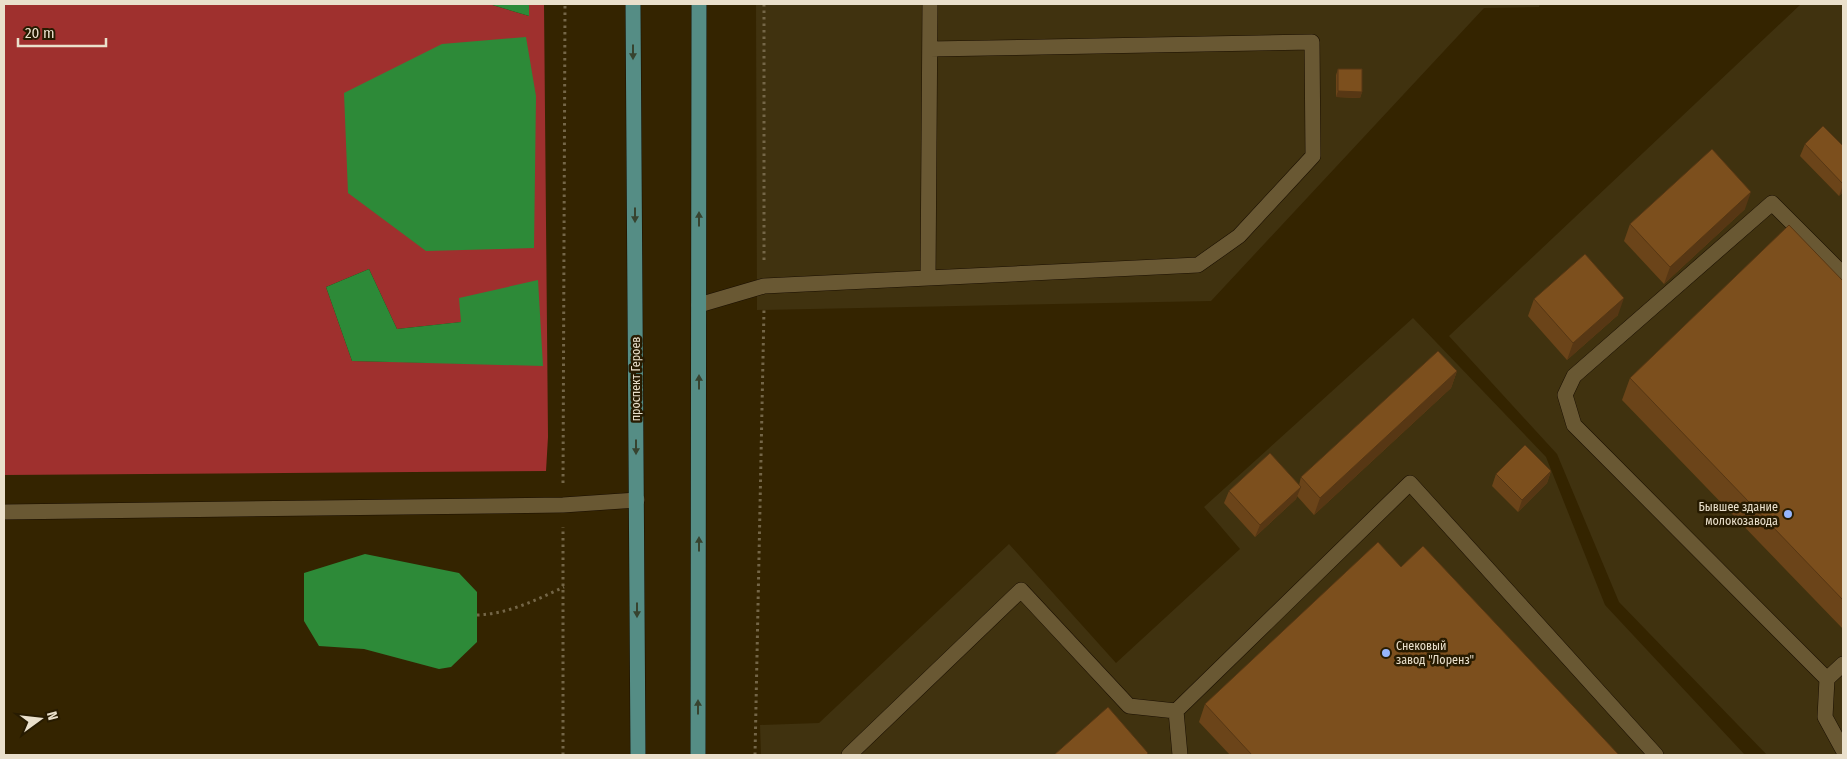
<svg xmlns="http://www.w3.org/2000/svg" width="1847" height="759" font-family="'Fira Sans Condensed',sans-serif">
<rect width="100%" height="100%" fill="#342400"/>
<path fill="#40320f" d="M756,4H1540L1539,7L1484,8L1211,301L757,310Z
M1801,4H1843V750L1838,755H1767L1619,602L1557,454L1449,336Z
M1413,318L1546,457L1605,605L1745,755H761L760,725L819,723L1009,544L1116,663L1240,549L1204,507Z"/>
<path fill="#9f302e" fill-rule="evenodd" d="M4,4H489L529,16V4H544L548,437L546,471L4,475ZM369,269L397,329L462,322L543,365L352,361L326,287Z"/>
<path fill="#2d8a38" d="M489,4H529V16Z
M526,37L536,96L534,248L426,251L348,193L344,93L442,44Z
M369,269L397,329L461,322L459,298L538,280L543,366L352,361L326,287Z
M365,554L459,573L477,592V642L451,667L439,669L364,649L319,646L304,621V573Z"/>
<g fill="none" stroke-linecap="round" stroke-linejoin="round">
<defs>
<path id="minor" d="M1843,274L1772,203L1574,376L1565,395L1574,425L1827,679L1825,717L1843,750
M928,278L1198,265L1239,236L1313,156L1312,42L930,49
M699,305L764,286L928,278L930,4
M4,512L563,505L637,500
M1827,679L1843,664
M849,755L1021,590L1129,706L1176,711
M1180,755L1176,711L1410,483L1656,755"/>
<path id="major" d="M633,4L638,755
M698,755L699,4"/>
</defs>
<use href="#minor" stroke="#190e00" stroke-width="16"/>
<use href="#major" stroke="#190e00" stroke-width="16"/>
<path stroke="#746647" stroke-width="3" stroke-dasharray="2.5 4" stroke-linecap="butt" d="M764,4V263
M563,483L565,4
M477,615C508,614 536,600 564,587
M563,755V527
M755,755L764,309"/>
<use href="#minor" stroke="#695833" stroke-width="15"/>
<use href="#major" stroke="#558d85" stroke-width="15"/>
</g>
<path fill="#6b4419" d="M1338,69L1362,92L1360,98L1336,97V75Z
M1805,144L1843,146V192L1839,196L1800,156Z
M1745,209L1664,284L1624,241L1630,224Z
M1843,281V629L1622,400L1630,378Z
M1534,299L1618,315L1567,360L1528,316Z
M1457,371L1451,388L1314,515L1297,496L1296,499L1255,537L1224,503L1229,491L1299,485L1301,477Z
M1551,471L1547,483L1518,512L1492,486L1496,474Z
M1401,567L1619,755H1230L1199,722L1205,704Z"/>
<path fill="#573714" d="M1338,91L1362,92L1360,98L1336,97Z
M1843,185V192L1839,196Z
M1751,192L1745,209L1664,284L1670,267Z
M1624,298L1618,315L1567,360L1573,343Z
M1457,371L1451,388L1314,515L1320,498Z
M1551,471L1547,483L1518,512L1522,500Z
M1301,487L1296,499L1255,537L1260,525Z"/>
<path fill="#7c4f1d" stroke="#573714" d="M1338,69H1362V92L1338,91Z
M1823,126L1843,146V184L1805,144Z
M1712,149L1751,192L1670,267L1630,224Z
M1789,225L1843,281V600L1630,378Z
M1585,254L1624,298L1573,343L1534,299Z
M1438,351L1457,371L1320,498L1301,477Z
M1525,445L1551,471L1522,500L1496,474Z
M1270,453L1301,487L1260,525L1229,491Z
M1378,542L1401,567L1423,546L1619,755H1252L1205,704Z
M1108,707L1148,753L1146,755H1054Z"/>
<defs><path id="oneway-solid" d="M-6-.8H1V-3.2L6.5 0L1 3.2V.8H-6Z" transform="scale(1.25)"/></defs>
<g fill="#37432f">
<use href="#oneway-solid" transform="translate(633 52) rotate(90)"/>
<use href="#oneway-solid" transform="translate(635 215) rotate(90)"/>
<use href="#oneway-solid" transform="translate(699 219) rotate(-90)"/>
<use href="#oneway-solid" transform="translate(699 382) rotate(-90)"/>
<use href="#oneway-solid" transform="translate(636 447) rotate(90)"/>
<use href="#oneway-solid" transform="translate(699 544) rotate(-90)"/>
<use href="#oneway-solid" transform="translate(637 610) rotate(90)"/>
<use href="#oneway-solid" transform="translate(698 707) rotate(-90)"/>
</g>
<g fill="#96b6fd" stroke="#271b01" stroke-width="2">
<circle cx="1788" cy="514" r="5"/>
<circle cx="1386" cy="653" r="5"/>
</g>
<g text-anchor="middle" stroke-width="5" stroke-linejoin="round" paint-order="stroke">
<g font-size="12" fill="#eae0cc" stroke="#271b01">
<text transform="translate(636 379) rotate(-90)" y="4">проспект Героев</text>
</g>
<g font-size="12" fill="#eae0cc" stroke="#271b01" text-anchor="end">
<text x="1778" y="511">Бывшее здание<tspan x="1778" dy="14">молокозавода</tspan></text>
<text x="1396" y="650" text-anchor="start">Снековый<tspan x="1396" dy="14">завод "Лоренз"</tspan></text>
</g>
</g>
<rect width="1847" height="759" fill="none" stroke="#eae0cc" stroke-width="10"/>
<g transform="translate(40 719) rotate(75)" stroke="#271b01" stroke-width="4" paint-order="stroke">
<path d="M0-4L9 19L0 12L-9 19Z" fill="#eae0cc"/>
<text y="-8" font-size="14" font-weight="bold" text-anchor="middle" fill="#eae0cc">N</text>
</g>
<path d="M18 38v8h88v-8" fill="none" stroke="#eae0cc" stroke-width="2.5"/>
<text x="25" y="38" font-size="15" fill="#eae0cc" stroke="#271b01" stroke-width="4" paint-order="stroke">20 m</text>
</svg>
